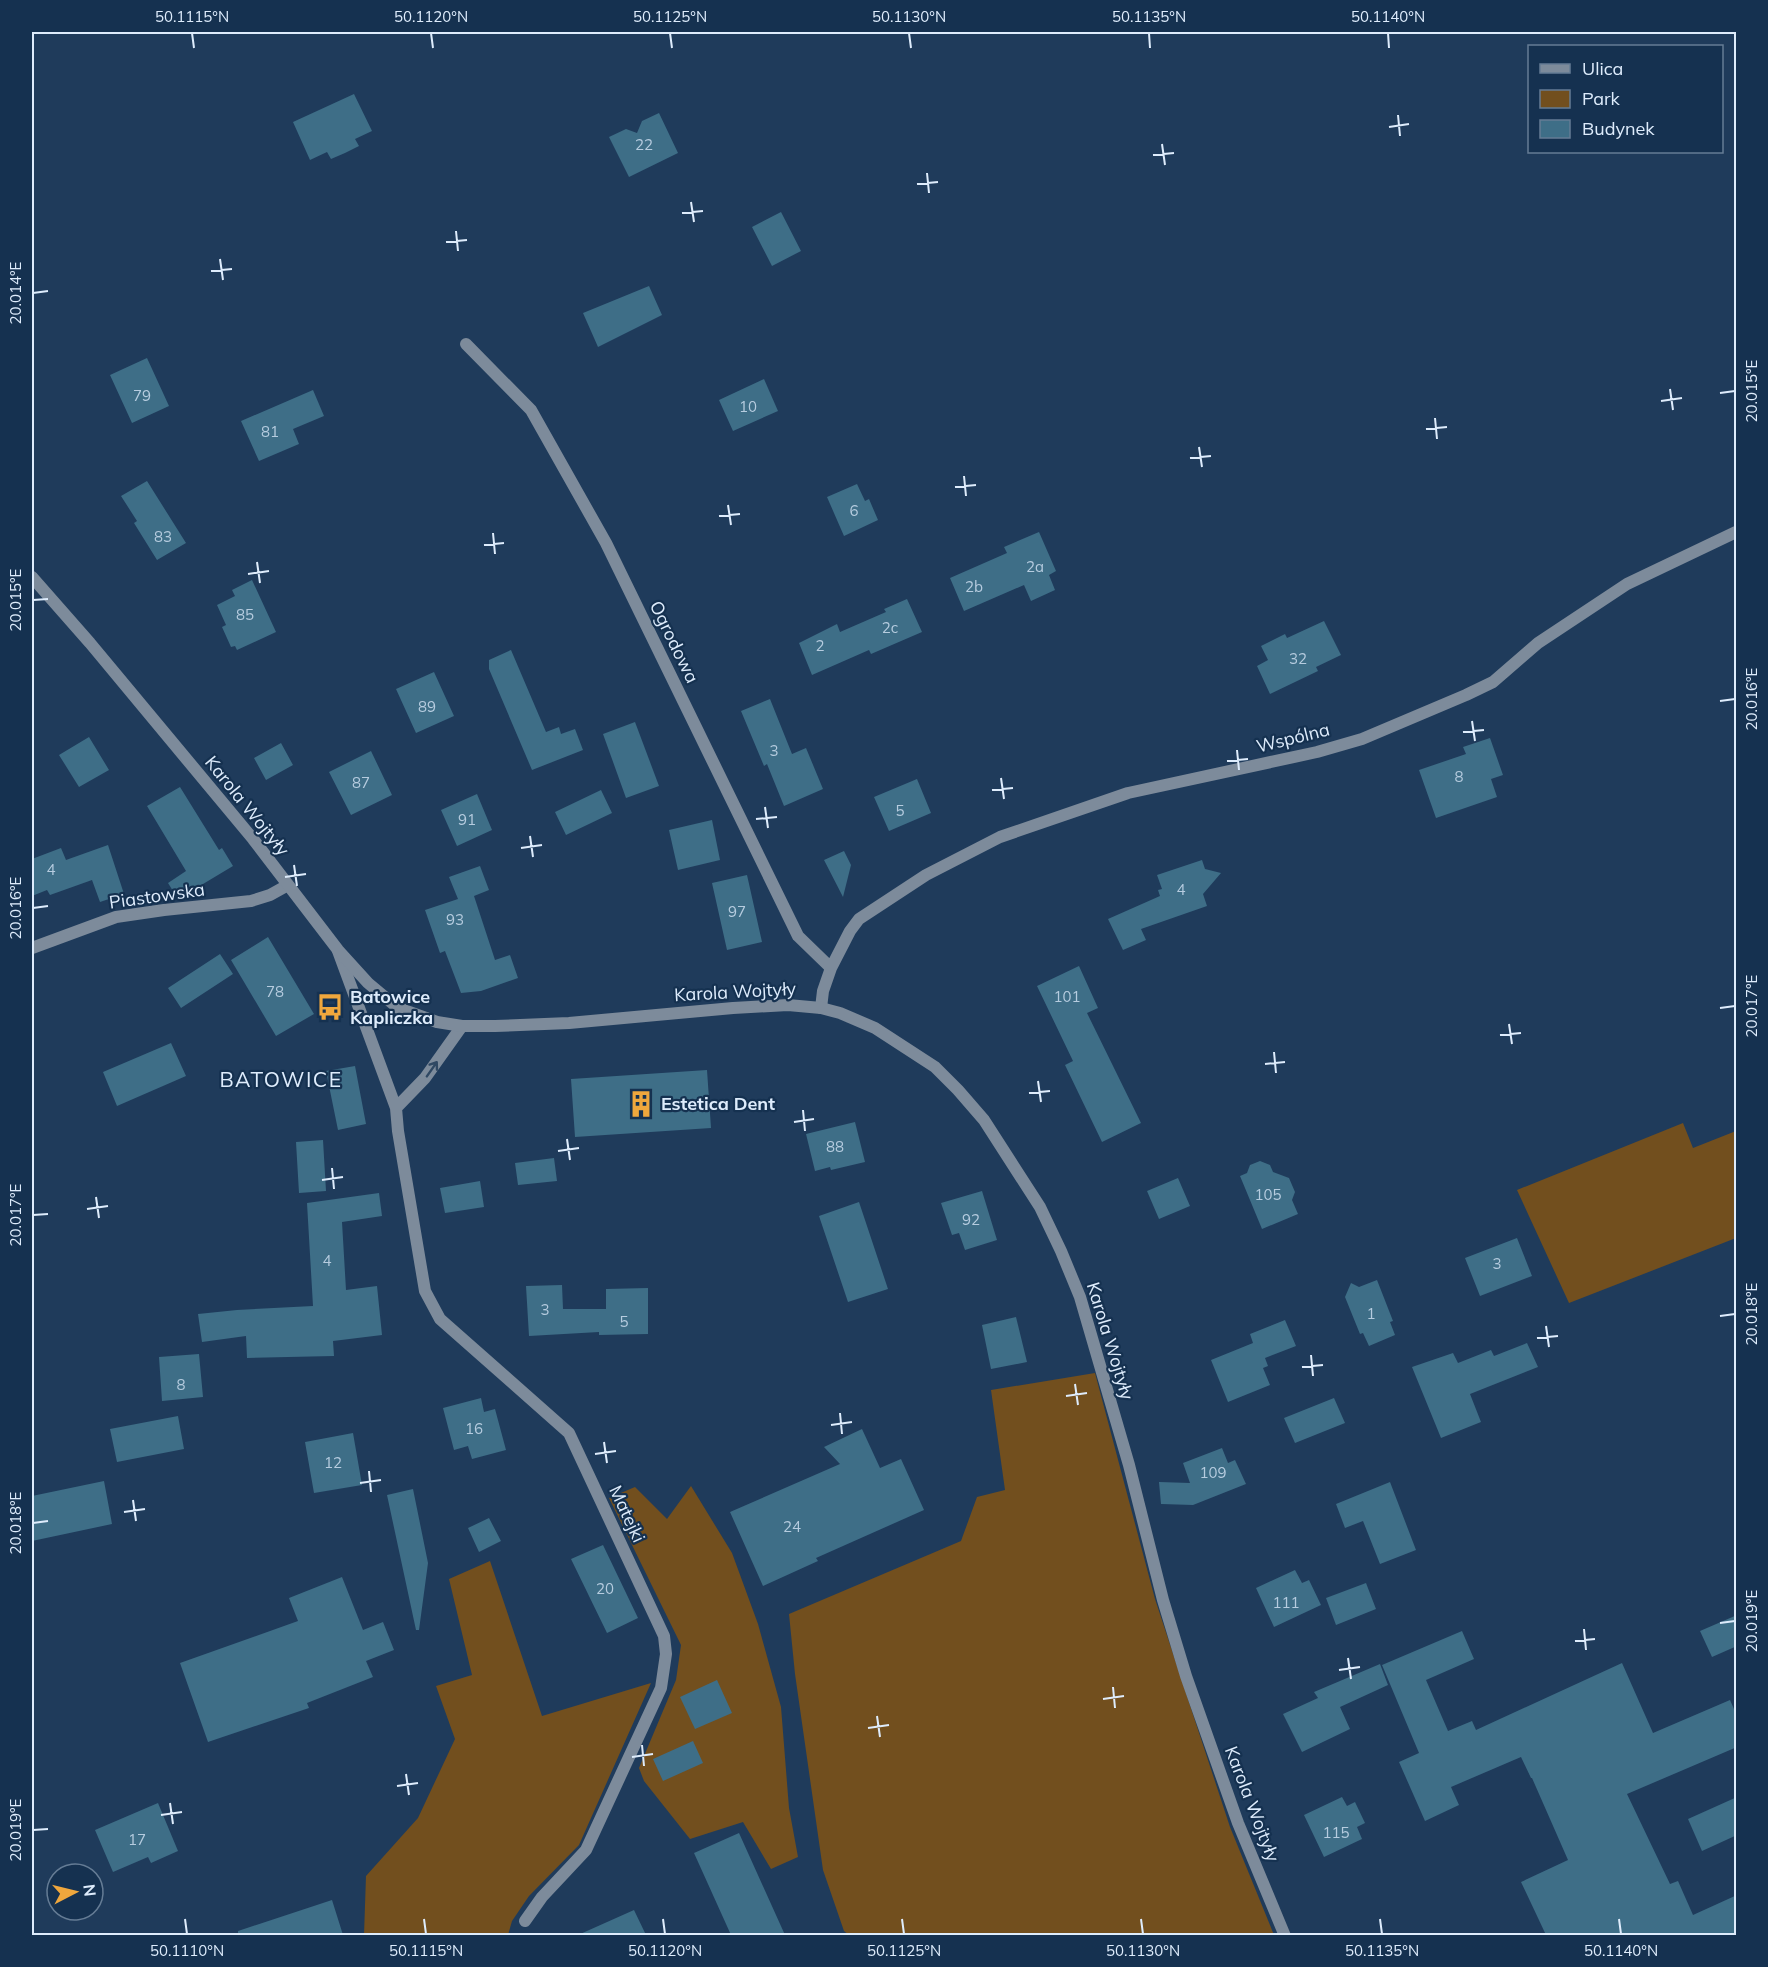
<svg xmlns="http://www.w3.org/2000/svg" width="1768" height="1967" font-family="Mulish,sans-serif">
<rect width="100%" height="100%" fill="#1f3b5b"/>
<path fill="#724f1e" d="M1683,1123L1693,1148L1736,1131V1238L1569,1303L1517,1190Z
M1095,1373L1155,1599L1230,1827L1274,1935H849L844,1931L823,1870L795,1674L789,1614L961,1541L977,1497L1005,1490L991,1390Z
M691,1486L732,1553L758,1624L781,1707L789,1808L798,1857L771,1869L743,1822L690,1839L644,1781L639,1768L676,1680L681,1645L609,1498L635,1487L667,1519Z
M490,1561L542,1716L651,1683L579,1845L529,1896L512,1921L508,1935H364L366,1876L418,1818L455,1739L436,1686L472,1675L449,1579Z"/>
<path fill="#3e6e87" d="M354,94L372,131L355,139L359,146L345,153L331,159L327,152L310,160L293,122Z
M659,113L678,153L629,177L609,137L626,129L637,133L642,121Z
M781,212L801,251L772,266L752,227Z
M649,286L662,315L598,347L583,313Z
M147,358L169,406L132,423L110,375Z
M764,379L778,411L733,431L719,400Z
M313,390L324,416L293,429L299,444L259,461L241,421Z
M147,481L186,543L157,560L134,523L137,521L121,496Z
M857,484L865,501L869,499L878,520L844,536L827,497Z
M1039,532L1056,571L1049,575L1055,590L1031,601L1024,585L964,611L950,578L1007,553L1004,547Z
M252,580L276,632L237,650L235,646L231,647L222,627L226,625L217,605L235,596L232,590Z
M907,599L922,632L871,654L869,650L812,675L799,643L837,624L840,632L886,612L884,609Z
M1324,621L1341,655L1316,667L1318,671L1270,694L1257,666L1268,660L1261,646L1285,634L1287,638Z
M511,650L546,732L559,727L561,734L575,729L583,750L532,770L489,669V660Z
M434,672L454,716L416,733L396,689Z
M770,699L792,754L806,748L823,789L784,806L767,764L764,766L741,711Z
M635,722L659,786L626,798L603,734Z
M89,737L109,770L79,787L59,755Z
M1490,738L1503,775L1491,779L1497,797L1436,818L1419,770L1466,754L1463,747Z
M281,743L293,765L266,780L254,758Z
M371,751L392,795L351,815L329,772Z
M917,779L931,813L889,831L874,797Z
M180,787L219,850L222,848L233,866L178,899L168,883L186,871L147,806Z
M601,790L612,813L566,835L555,812Z
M477,794L492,830L457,846L441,810Z
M712,820L720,860L678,870L669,830Z
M108,845L124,894L100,902L92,880L50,895L47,890L32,896V859L61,848L66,860Z
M844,851L851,865L843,897L824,860Z
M1202,860L1205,869L1221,873L1203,894L1207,906L1141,929L1146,940L1123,950L1108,919L1160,896L1158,890L1162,889L1157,875Z
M480,866L489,890L474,896L495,960L510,955L518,978L481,991L461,993L445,951L440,953L425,910L458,899L449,877Z
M747,875L762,942L727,950L712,883Z
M268,937L314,1014L276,1036L231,960Z
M220,954L233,974L181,1008L168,988Z
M1079,966L1098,1008L1087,1013L1141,1123L1102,1142L1065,1065L1073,1061L1037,986Z
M171,1043L186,1076L117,1106L103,1072Z
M355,1066L366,1124L338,1130L326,1071Z
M707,1070L711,1128L575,1137L571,1079Z
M855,1122L865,1162L831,1170L830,1167L815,1171L806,1134Z
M323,1140L326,1191L299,1193L296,1142Z
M554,1158L557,1181L518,1185L515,1163Z
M1260,1161L1270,1165L1273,1172L1289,1178L1295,1192L1292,1200L1298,1214L1262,1229L1240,1176L1247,1173L1250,1165Z
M1178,1178L1190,1206L1159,1219L1147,1191Z
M480,1181L484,1207L445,1213L440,1188Z
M982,1191L997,1240L965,1250L959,1233L952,1235L941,1203Z
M379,1193L382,1216L342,1222L346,1290L377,1286L382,1335L333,1341L334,1356L247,1358L246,1336L202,1342L198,1314L237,1310L313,1306L307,1203Z
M859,1202L888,1289L848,1302L819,1216Z
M1517,1238L1532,1276L1480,1296L1465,1258Z
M1377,1280L1393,1321L1390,1322L1395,1335L1369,1346L1363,1333L1360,1334L1345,1297L1351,1283L1359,1287Z
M562,1285L563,1309H606V1289L648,1288V1334L599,1335V1332L529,1336L526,1286Z
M1016,1317L1027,1362L991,1369L982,1325Z
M1285,1320L1296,1346L1265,1358L1268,1366L1263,1368L1270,1385L1228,1402L1211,1360L1253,1343L1250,1334Z
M1527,1343L1538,1367L1470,1394L1481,1422L1441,1438L1412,1367L1453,1353L1458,1363L1491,1350L1494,1356Z
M199,1354L203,1397L162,1401L159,1357Z
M481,1398L484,1412L495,1409L506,1450L472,1459L468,1446L454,1450L443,1408Z
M1334,1398L1345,1423L1295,1443L1284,1418Z
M178,1416L184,1449L117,1462L110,1429Z
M862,1429L880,1468L901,1459L924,1510L816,1558L818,1561L763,1586L730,1512L840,1464L824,1447Z
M353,1433L362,1485L314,1493L305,1442Z
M1222,1448L1228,1463L1235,1460L1246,1484L1193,1505L1161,1504L1159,1482L1190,1483L1183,1463Z
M104,1481L112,1524L32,1541V1496Z
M1390,1482L1416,1550L1380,1564L1363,1521L1345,1528L1336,1504Z
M413,1489L428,1563L419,1630H416L387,1495Z
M489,1518L501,1541L479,1552L468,1528Z
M603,1545L638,1618L607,1633L571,1559Z
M1295,1570L1302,1583L1309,1580L1321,1605L1274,1627L1256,1588Z
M342,1577L363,1630L383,1622L394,1650L366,1661L373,1677L307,1703L309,1708L208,1742L180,1663L298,1621L289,1598Z
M1366,1583L1376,1609L1336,1625L1326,1598Z
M1737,1615V1646L1712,1657L1700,1631Z
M1462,1631L1474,1659L1426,1680L1448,1731L1472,1721L1476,1730L1622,1663L1653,1733L1730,1700L1737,1716V1747L1627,1794L1670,1884L1678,1881L1693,1915L1737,1895V1935H1546L1521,1882L1568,1860L1532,1778H1531L1521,1757L1451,1787L1459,1805L1425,1821L1399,1762L1419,1753L1382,1665Z
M1380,1664L1388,1685L1340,1707L1350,1729L1302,1752L1283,1714L1318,1698L1314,1692Z
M717,1680L732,1713L695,1729L680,1697Z
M693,1741L703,1763L663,1781L653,1759Z
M1342,1797L1347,1806L1355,1802L1365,1823L1357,1827L1362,1839L1324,1857L1304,1815Z
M1737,1797V1835L1702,1851L1688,1819Z
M158,1803L178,1851L151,1863L148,1857L113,1872L95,1830Z
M739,1833L785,1935H731L694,1853Z
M332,1900L343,1935H238V1931Z
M634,1910L646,1935H578Z"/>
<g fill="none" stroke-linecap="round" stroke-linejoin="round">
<path stroke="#7d8b9b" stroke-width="12" d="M466,344L531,410L606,543L798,936L831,968
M32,948L116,917L164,910L251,901L270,895L288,885
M338,951L396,1108L398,1131L425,1291L440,1319L569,1433L664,1636L666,1654L661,1688L586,1850L542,1897L525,1921
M821,1008L823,991L831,968L850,931L859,919L926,875L1000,837L1128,793L1317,752L1362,739L1466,695L1493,682L1538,643L1627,584L1736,532
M396,1108L425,1078L462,1026"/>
<path stroke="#7d8b9b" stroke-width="12" d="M32,577L90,643L253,839L338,950L368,983L398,1008L437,1022L462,1026H495L569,1023L733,1008L788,1005L821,1008L840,1013L875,1028L935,1067L958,1090L984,1120L1040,1207L1061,1251L1080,1297L1129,1465L1163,1600L1186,1676L1238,1823L1285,1936"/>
</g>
<defs><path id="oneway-shaft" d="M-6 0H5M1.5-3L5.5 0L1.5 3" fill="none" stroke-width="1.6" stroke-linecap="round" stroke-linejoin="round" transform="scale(1.5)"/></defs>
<use stroke="#2f4863" href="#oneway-shaft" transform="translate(432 1069) rotate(-55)"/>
<path fill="none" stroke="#deecfc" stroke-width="2" d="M192,33L194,48M431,33L433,48M670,33L672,48M909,33L911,48M1149,33L1150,48M1388,33L1389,48M1398,115L1400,136M1389,127L1409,124M1162,144L1165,165M1153,155L1174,153M927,173L929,193M917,184L938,182M691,202L694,222M682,213L703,211M456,231L458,251M446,242L467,240M220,259L223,280M211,271L232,269M33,293L48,291M1670,389L1673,410M1720,393L1735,391M1661,401L1682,398M1435,418L1437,439M1426,429L1447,427M1199,447L1202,467M1190,458L1211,456M964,476L966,496M955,487L976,485M728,505L731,525M719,516L740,514M493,533L495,554M484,545L504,543M257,562L260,583M248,574L269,571M33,600L48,599M1720,701L1735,699M1472,721L1475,741M1463,732L1484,730M1237,750L1239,770M1227,761L1248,759M1001,778L1004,799M992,790L1013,788M765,807L768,828M756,819L777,817M530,836L533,857M521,848L542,845M294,865L297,886M285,877L306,874M33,908L48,906M1720,1008L1735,1006M1509,1024L1512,1044M1500,1035L1521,1033M1274,1052L1276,1073M1265,1064L1285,1062M1038,1081L1041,1102M1029,1093L1050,1091M803,1110L805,1131M794,1122L814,1119M567,1139L570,1160M558,1151L579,1148M332,1168L334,1189M322,1180L343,1177M96,1197L99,1218M87,1209L108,1206M33,1215L48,1214M1720,1316L1735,1314M1546,1326L1549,1347M1537,1338L1558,1336M1311,1355L1313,1376M1302,1367L1323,1365M1075,1384L1078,1405M1066,1396L1087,1393M840,1413L842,1434M831,1425L852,1422M604,1442L607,1463M595,1454L616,1451M369,1471L371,1492M360,1483L381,1480M133,1500L136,1521M124,1512L145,1509M33,1523L48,1521M1720,1623L1735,1621M1584,1629L1586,1650M1575,1641L1595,1639M1348,1658L1351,1679M1339,1670L1360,1667M1113,1687L1115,1708M1103,1699L1124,1696M877,1716L880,1737M868,1728L889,1725M642,1745L644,1766M632,1757L653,1754M406,1774L409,1795M397,1786L418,1783M170,1803L173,1824M161,1815L182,1812M33,1830L48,1829M185,1919L187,1934M424,1919L426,1934M663,1919L665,1934M902,1919L904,1934M1141,1919L1143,1934M1380,1919L1382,1934M1619,1919L1621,1934"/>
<defs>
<symbol id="bus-bare" viewBox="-9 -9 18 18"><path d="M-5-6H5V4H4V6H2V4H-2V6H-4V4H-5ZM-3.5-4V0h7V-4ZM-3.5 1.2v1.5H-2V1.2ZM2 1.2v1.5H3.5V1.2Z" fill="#efa73d" stroke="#153150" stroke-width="2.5" paint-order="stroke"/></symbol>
<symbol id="building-bare" viewBox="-9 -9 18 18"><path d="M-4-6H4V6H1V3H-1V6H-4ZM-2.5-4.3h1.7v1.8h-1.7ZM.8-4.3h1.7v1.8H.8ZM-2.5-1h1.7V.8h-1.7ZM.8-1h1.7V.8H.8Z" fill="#efa73d" stroke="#153150" stroke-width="2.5" paint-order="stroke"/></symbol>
</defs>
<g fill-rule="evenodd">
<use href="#bus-bare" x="311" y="988" width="38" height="38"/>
<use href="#building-bare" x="622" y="1085" width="38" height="38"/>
</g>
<g text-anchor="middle" stroke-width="4.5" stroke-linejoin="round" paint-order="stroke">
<g font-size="15" fill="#b6ccdf">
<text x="644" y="150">22</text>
<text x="142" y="401">79</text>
<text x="748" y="412">10</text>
<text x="270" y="437">81</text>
<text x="854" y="516">6</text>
<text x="163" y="542">83</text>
<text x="1035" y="572">2a</text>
<text x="974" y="592">2b</text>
<text x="245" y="620">85</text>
<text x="890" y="633">2c</text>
<text x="820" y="651">2</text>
<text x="1298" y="664">32</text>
<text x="427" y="712">89</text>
<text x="774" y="756">3</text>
<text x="1459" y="782">8</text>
<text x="361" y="788">87</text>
<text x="900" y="816">5</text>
<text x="467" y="825">91</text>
<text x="51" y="875">4</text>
<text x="1181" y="895">4</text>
<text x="737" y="917">97</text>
<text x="455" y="925">93</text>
<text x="275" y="997">78</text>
<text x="1067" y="1002">101</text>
<text x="835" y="1152">88</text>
<text x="1268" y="1200">105</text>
<text x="971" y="1225">92</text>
<text x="327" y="1266">4</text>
<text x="1497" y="1269">3</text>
<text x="545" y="1315">3</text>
<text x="1371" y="1319">1</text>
<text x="624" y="1327">5</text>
<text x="181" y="1390">8</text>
<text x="474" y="1434">16</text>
<text x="333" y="1468">12</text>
<text x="1213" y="1478">109</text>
<text x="792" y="1532">24</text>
<text x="605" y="1594">20</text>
<text x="1286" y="1608">111</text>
<text x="1336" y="1838">115</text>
<text x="137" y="1845">17</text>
</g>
<g font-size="18" fill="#deecfc" stroke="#153150">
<text transform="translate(674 642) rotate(64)" y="6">Ogrodowa</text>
<text transform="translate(1293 738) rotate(-14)" y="6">Wspólna</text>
<text transform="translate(247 806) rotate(51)" y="6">Karola Wojtyły</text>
<text transform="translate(157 896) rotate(-8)" y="6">Piastowska</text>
<text transform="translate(735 992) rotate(-3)" y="6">Karola Wojtyły</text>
<text transform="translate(1110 1341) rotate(73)" y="6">Karola Wojtyły</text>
<text transform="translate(627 1514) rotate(65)" y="6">Matejki</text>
<text transform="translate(1252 1804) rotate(69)" y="6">Karola Wojtyły</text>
</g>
<g font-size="18" font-weight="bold" fill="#deecfc" stroke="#153150" text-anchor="start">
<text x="350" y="1003">Batowice<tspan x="350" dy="21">Kapliczka</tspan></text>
<text x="661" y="1110">Estetica Dent</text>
</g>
<g font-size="21" letter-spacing="1.5" fill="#deecfc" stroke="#153150">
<text x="281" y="1087">BATOWICE</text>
</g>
</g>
<rect width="1768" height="1967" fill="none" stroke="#153150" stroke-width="66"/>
<rect x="1528" y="45" width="195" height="108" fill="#153150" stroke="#657c95" stroke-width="1.5"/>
<rect x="1540" y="64" width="30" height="9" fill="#7d8b9b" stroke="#657c95" stroke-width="1.5"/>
<text x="1582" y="75" font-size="18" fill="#deecfc">Ulica</text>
<rect x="1540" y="90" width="30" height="18" fill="#724f1e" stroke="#657c95" stroke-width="1.5"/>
<text x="1582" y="105" font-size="18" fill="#deecfc">Park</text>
<rect x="1540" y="120" width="30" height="18" fill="#3e6e87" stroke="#657c95" stroke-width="1.5"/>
<text x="1582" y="135" font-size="18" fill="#deecfc">Budynek</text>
<g transform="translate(75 1892) rotate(83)"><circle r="28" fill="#153150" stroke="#657c95" stroke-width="1.5"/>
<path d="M0-4.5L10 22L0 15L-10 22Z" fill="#efa73d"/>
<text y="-9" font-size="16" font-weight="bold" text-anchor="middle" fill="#deecfc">N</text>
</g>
<rect x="33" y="33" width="1702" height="1901" fill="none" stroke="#deecfc" stroke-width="2"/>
<g font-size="15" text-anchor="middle" fill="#deecfc">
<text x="192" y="22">50.1115°N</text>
<text x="431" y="22">50.1120°N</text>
<text x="670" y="22">50.1125°N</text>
<text x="909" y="22">50.1130°N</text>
<text x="1149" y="22">50.1135°N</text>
<text x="1388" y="22">50.1140°N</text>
<text transform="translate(16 293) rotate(-90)" y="5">20.014°E</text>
<text transform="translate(1752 391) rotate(-90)" y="5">20.015°E</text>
<text transform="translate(16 600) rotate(-90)" y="5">20.015°E</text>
<text transform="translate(1752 699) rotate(-90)" y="5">20.016°E</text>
<text transform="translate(16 908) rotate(-90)" y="5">20.016°E</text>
<text transform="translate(1752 1006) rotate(-90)" y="5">20.017°E</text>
<text transform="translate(16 1215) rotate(-90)" y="5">20.017°E</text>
<text transform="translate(1752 1314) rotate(-90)" y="5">20.018°E</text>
<text transform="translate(16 1523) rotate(-90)" y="5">20.018°E</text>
<text transform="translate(1752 1621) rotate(-90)" y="5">20.019°E</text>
<text transform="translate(16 1830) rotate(-90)" y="5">20.019°E</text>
<text x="187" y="1956">50.1110°N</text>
<text x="426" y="1956">50.1115°N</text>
<text x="665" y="1956">50.1120°N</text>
<text x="904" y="1956">50.1125°N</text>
<text x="1143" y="1956">50.1130°N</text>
<text x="1382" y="1956">50.1135°N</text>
<text x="1621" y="1956">50.1140°N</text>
</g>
</svg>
